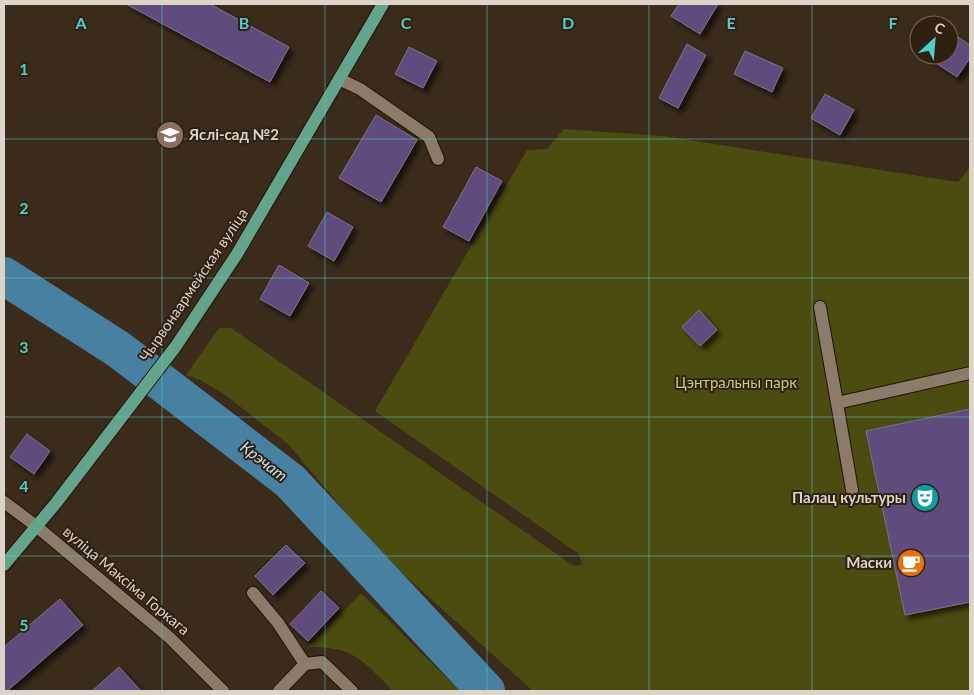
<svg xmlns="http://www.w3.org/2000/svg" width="974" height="695" font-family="Lato,sans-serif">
<defs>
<filter id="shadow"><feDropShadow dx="4.5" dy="4.5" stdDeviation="2.5" flood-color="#0009"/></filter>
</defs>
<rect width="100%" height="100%" fill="#3a2b1b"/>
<path fill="#4b4c10" d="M564,129L663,136L958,182L970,167V691H533L382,555L288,444L224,394L200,380L186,375L219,328H231L574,566L582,565L579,554L375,411L527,150L547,149Z
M361,593L460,691H393C381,679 369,665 354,656C342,648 322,647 308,647Z"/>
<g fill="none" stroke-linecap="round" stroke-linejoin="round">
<path stroke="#4880a2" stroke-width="38" d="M4,276L118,349L290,481L486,691"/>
</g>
<path fill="#5e4b7b" stroke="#7b7489" filter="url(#shadow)" d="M126,4H210L289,47L270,82Z
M679,4H718L700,34L671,16Z
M949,31L970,45V58L957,77L924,55H949Z
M687,44L706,55L678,108L659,98Z
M409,47L437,61L423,88L395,74Z
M745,51L783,68L772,92L734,74Z
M825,94L854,110L840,135L811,118Z
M376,115L417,140L381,202L339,178Z
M476,167L502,181L469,241L443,227Z
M327,212L353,227L334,261L308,246Z
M279,265L309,283L290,316L260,299Z
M699,310L717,330L700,346L682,327Z
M970,409V602L905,615L866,431Z
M27,434L50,451L34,474L10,457Z
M286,545L305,563L273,595L255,576Z
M321,591L339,608L308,641L290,624Z
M60,599L83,625L7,691H4V647Z
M119,667L141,691H92Z"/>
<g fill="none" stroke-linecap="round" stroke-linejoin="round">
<defs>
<path id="minor" d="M339,79L360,89L429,137L438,159
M820,307L837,403
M852,490L837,403L970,373
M4,502L36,526L170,638L223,691
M253,593L278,623L305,664
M279,691L305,664L322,662L352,691"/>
<path id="major" d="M4,565L56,503L176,346L237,254L383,4"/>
</defs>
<use href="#minor" stroke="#201305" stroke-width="14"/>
<use href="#major" stroke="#201305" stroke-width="14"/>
<use href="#minor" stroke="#8c7b69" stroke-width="12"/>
<use href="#major" stroke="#65a48c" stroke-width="12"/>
</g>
<path fill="none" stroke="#53cdcb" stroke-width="1" stroke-opacity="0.55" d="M162,4V691M325,4V691M487,4V691M649,4V691M812,4V691M4,139H970M4,278H970M4,417H970M4,556H970"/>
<defs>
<symbol id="school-disc" viewBox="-11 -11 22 22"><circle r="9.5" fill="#8d6e63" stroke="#2f2112"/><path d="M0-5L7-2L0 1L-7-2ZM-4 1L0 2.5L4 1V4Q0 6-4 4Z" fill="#fff"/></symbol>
<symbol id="theatre-disc" viewBox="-11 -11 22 22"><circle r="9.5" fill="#0f9aa8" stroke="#2f2112"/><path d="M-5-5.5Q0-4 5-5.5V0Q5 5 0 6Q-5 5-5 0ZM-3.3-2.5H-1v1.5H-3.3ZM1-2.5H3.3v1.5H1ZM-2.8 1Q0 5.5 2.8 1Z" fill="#fff"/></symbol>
<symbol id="cafe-disc" viewBox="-11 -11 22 22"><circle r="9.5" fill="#e8710a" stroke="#2f2112"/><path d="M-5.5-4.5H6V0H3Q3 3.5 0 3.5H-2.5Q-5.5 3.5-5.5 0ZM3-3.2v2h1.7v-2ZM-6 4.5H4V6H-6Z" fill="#fff"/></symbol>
</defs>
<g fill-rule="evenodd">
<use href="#school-disc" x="154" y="119" width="32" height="32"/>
<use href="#theatre-disc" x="909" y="482" width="32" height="32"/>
<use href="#cafe-disc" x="895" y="547" width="32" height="32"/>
</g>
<g text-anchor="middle" stroke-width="4" stroke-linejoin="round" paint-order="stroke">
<g font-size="15" font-weight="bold" fill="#dcd3c9" stroke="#2f2112" text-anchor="end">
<text x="189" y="140" text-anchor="start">Яслі-сад №2</text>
<text x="906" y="503">Палац культуры</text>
<text x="892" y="568">Маски</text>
</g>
<g font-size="15" fill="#dcd3c9" stroke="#2f2112">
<text transform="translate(194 285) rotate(-56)" y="5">Чырвонаармейская вуліца</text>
<text transform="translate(126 581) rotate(40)" y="5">вуліца Максіма Горкага</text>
</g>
<g font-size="15" fill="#c8cc76" stroke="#2f2112">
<text x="736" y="388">Цэнтральны парк</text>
</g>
<g font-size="16" font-style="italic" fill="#c0dff4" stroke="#2f2112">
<text transform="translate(264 461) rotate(38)" y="6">Крэчат</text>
</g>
</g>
<g font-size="16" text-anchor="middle" font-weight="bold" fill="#53cdcb" stroke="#2f2112" stroke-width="4" stroke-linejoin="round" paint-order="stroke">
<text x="81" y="29">A</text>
<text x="244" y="29">B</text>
<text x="406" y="29">C</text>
<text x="568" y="29">D</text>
<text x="731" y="29">E</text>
<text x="893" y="29">F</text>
<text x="24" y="75">1</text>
<text x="24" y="214">2</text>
<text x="24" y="353">3</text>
<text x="24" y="492">4</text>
<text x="24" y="631">5</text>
</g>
<rect width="974" height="695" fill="none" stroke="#dcd3c9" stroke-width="10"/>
<g transform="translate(934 40) rotate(26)"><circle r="24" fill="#2f2112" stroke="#74685b"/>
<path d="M0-4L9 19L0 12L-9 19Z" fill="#53cdcb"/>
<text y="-8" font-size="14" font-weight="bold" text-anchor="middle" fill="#dcd3c9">С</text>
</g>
</svg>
